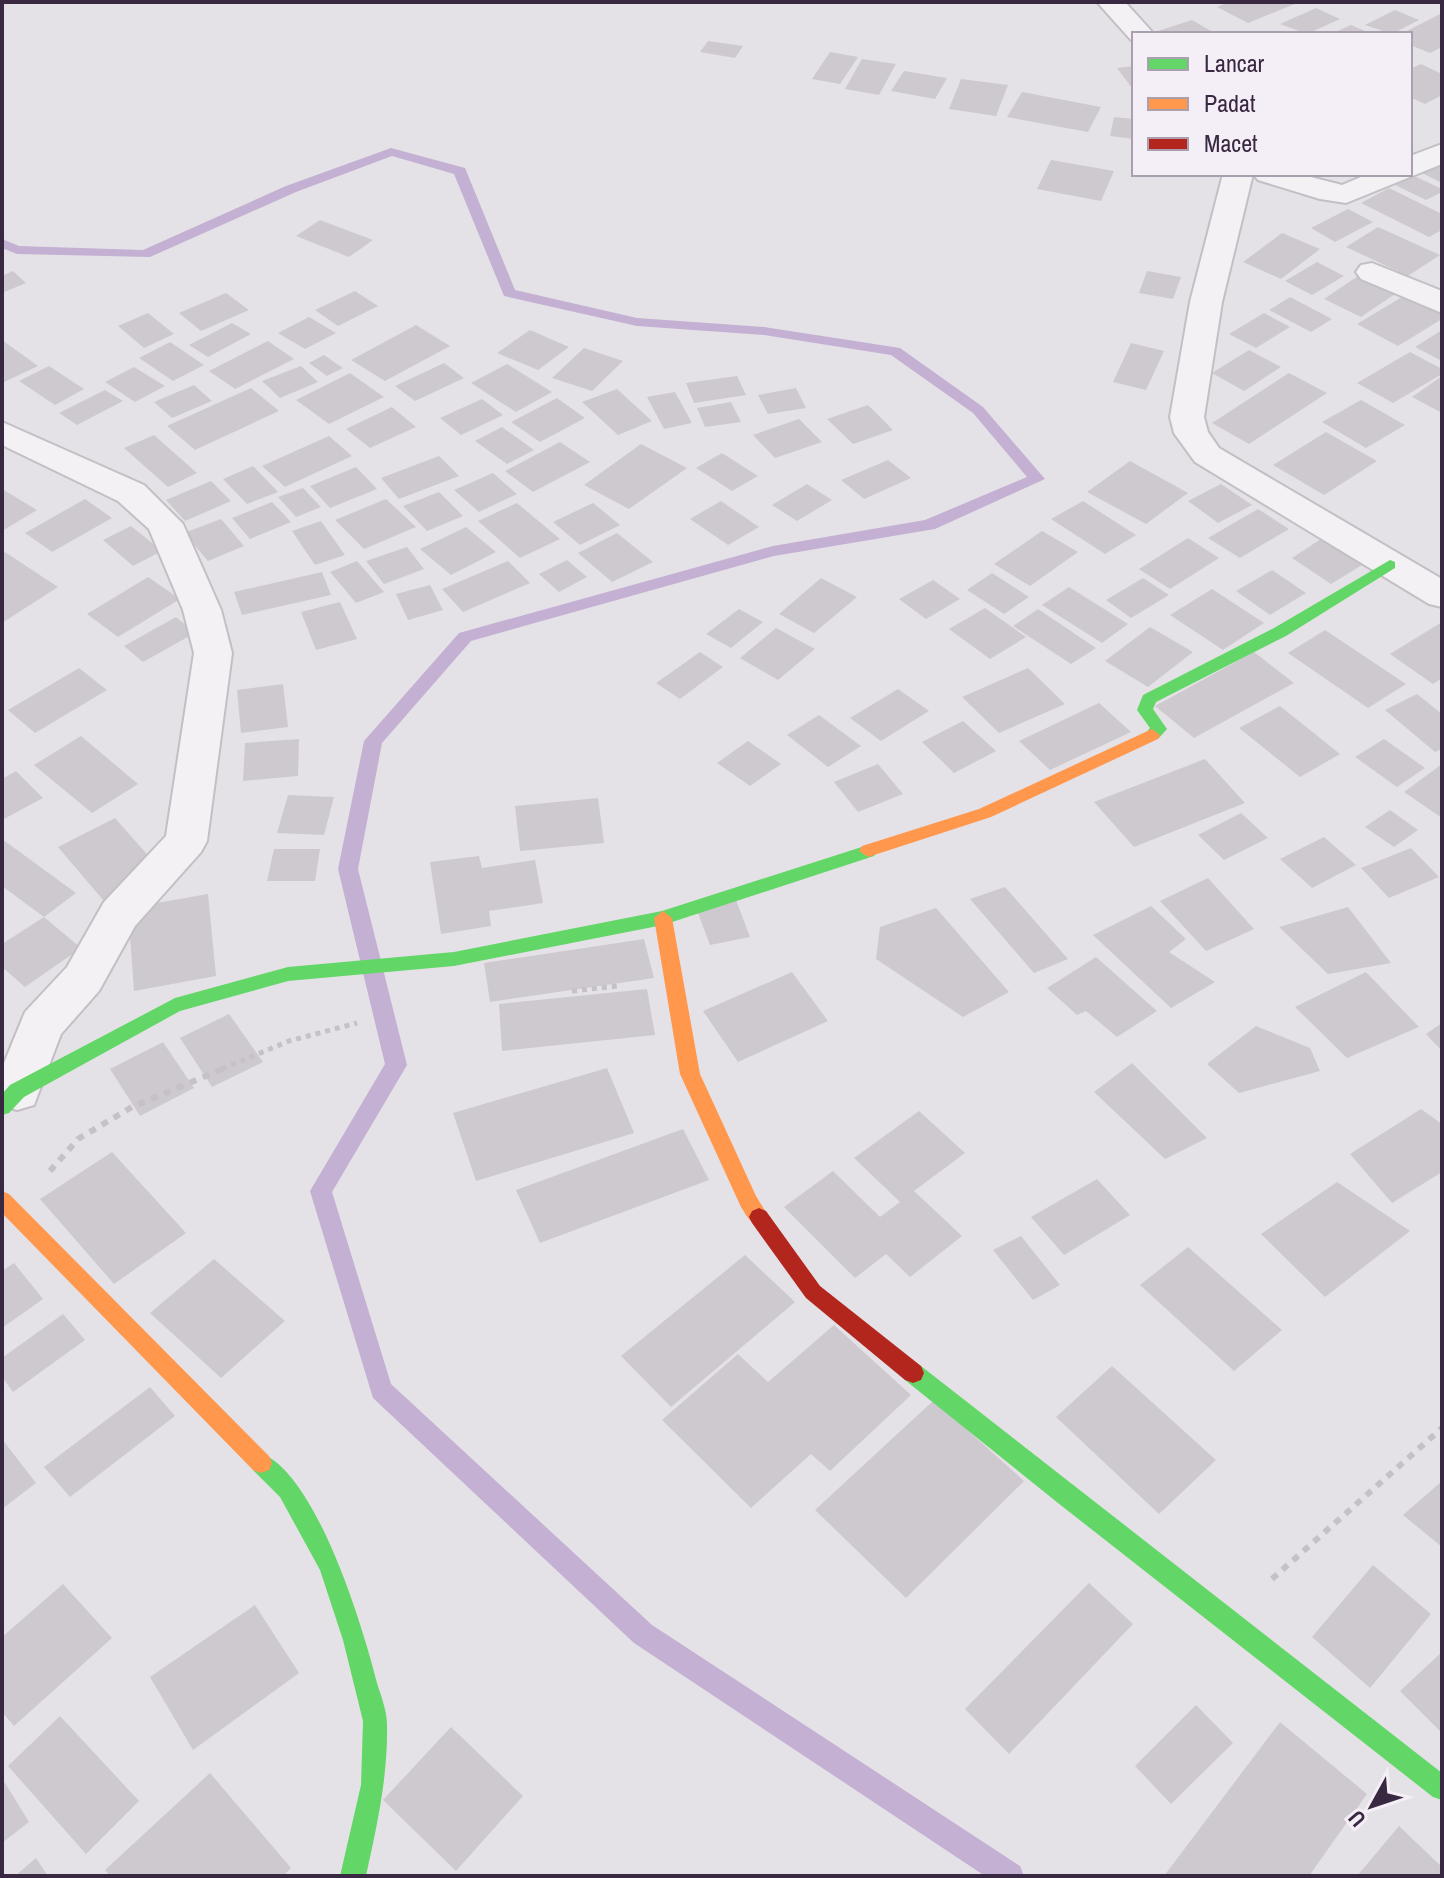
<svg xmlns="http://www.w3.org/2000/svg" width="1444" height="1878" font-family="'Archivo Narrow',sans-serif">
<rect width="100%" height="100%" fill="#e5e2e7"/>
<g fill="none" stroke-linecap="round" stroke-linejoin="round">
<path fill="#c3b0d3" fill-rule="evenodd" d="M391,148L465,168L515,290L637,318L764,327L900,348L983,407L1045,479L935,529L774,556L471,641L382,743L358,869L407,1065L332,1192L391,1384L652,1625L1020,1866L1024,1876H985L634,1643L373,1398L310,1191L385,1064L338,869L364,741L459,633L773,546L925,520L1027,477L973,413L891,355L764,335L637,326L504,296L454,174L392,156L296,192L150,257L17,254L2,248V239L19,246L143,250L286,186Z"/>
</g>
<path fill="#cdc9cf" d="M1229,2H1300L1248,23L1217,7Z
M1316,8L1340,19L1307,34L1280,24Z
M1395,10L1419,20L1392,34L1365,25Z
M1442,13V47L1430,53L1410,45V34H1401Z
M1192,20L1216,34H1163L1158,31Z
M1351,25L1372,34H1331Z
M708,41L743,46L735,58L700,52Z
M830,52L858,57L840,84L812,79Z
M862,59L896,64L879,95L845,89Z
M1421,64L1442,74V95L1425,104L1410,97V69Z
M1134,66V87L1132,88L1117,68Z
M904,71L947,78L935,99L891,91Z
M961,79L1008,85L996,116L949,109Z
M1022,92L1101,107L1088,132L1007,117Z
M1114,117L1134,119V139L1110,136Z
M1051,160L1114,171L1101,201L1037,189Z
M1442,161V183L1420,172Z
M1410,174L1442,189V192L1426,200L1391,183Z
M1389,188L1442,214V230L1429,237L1361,203Z
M1348,209L1373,222L1335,242L1311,228Z
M320,220L373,240L349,257L296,236Z
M1378,227L1440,255L1408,276L1346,247Z
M1282,233L1320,249L1281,279L1243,262Z
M1317,262L1344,276L1312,295L1285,281Z
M13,271L26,283L2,293V276Z
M1147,271L1181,277L1173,299L1139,293Z
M1361,274L1398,292L1361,317L1324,299Z
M355,291L378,306L338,326L315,310Z
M226,293L249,310L201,331L179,313Z
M1407,294L1442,312V319L1398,346L1357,324Z
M1290,297L1332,319L1311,332L1269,310Z
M148,313L174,334L144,348L118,326Z
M1264,313L1290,327L1256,348L1229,334Z
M309,317L336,333L305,349L278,333Z
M232,323L251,334L208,357L189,345Z
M416,325L450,346L385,381L351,360Z
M530,330L569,347L538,370L497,353Z
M1442,330V361L1415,347Z
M2,340L38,366L2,383Z
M268,341L294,359L235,389L209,371Z
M170,342L204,365L173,381L139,358Z
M1131,343L1164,351L1146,390L1113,382Z
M584,348L623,361L592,391L552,378Z
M1249,350L1281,367L1244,391L1212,373Z
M1410,352L1442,369V374L1393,403L1357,383Z
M324,355L343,368L327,376L309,363Z
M444,363L464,378L415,401L395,386Z
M507,364L552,392L516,412L471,383Z
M49,366L84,389L55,405L19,381Z
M301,366L318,382L280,398L262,381Z
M134,367L165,386L135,402L105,382Z
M350,373L384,397L329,424L296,400Z
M1289,373L1327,393L1249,444L1212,423Z
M737,376L746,395L694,403L686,383Z
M1442,376V413L1412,397Z
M194,385L212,401L172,418L154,402Z
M251,388L279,411L195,450L167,426Z
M796,388L806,408L768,414L758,395Z
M617,389L652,421L618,435L582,402Z
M105,390L123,401L77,425L59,413Z
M675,392L692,423L664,429L647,397Z
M557,398L585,418L540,442L511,422Z
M482,399L503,415L461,435L440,418Z
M1361,400L1405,425L1366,448L1322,422Z
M731,402L741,422L705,427L697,408Z
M868,405L893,430L853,444L827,419Z
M392,407L416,427L370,448L346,429Z
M799,419L822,442L775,458L753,435Z
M502,427L534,450L507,464L475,441Z
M1326,432L1377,461L1324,495L1273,465Z
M154,435L197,473L168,487L124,448Z
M329,436L352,456L285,487L262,466Z
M560,442L590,462L533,492L505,471Z
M641,444L687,468L629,509L584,485Z
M722,453L758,476L732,491L696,468Z
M439,456L459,476L399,499L381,478Z
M888,460L911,478L864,499L841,480Z
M1130,461L1188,493L1146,524L1087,492Z
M253,466L278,492L247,504L223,479Z
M356,467L377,489L330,508L310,486Z
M493,473L517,494L479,512L454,490Z
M211,481L231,501L185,521L166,500Z
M807,484L832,500L797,521L772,505Z
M1221,484L1252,505L1218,523L1188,501Z
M303,488L321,507L296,517L278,497Z
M2,489L37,510L2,531Z
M439,492L463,516L427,531L403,506Z
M85,499L112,518L52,552L25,533Z
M386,499L416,527L364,549L335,520Z
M721,501L759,527L728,545L690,519Z
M1083,501L1136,535L1105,554L1051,519Z
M272,502L291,522L250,539L232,518Z
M517,503L560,539L520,558L478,521Z
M593,503L620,525L580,545L553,522Z
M1258,509L1289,529L1240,558L1208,538Z
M221,519L244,546L208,561L184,533Z
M321,521L345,555L315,565L292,531Z
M131,526L162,551L133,566L103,540Z
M466,527L496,552L451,575L420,549Z
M1042,531L1078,552L1030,586L994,564Z
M617,533L653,562L612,582L578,553Z
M1188,538L1219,558L1170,589L1139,569Z
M1321,539L1362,565L1331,584L1292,558Z
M407,547L424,569L384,584L366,561Z
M5,552L58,587L2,623V553Z
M567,560L587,577L559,592L539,574Z
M357,561L384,592L356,603L330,572Z
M508,561L530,583L463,612L442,589Z
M1272,570L1306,593L1270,615L1236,591Z
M322,572L331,595L242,615L234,592Z
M992,573L1029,597L1004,614L967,590Z
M148,577L180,599L118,637L87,614Z
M821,578L857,597L814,633L779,614Z
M1143,578L1169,595L1131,618L1106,600Z
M933,580L960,599L926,619L899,599Z
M430,585L443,610L408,620L396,594Z
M1069,587L1128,624L1102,643L1042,605Z
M1212,589L1264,623L1223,650L1170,615Z
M340,602L357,639L316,650L301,612Z
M985,608L1026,637L990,659L949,629Z
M739,609L763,622L731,648L706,634Z
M1038,609L1096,648L1071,664L1013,626Z
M176,617L195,633L143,662L124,646Z
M1442,622V678L1433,684L1390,654Z
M1150,627L1193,652L1148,687L1105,661Z
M776,628L815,649L778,680L740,658Z
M1325,630L1406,684L1368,708L1288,653Z
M700,652L723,667L680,699L656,683Z
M1254,652L1294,683L1194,738L1155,706Z
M79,668L107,690L35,733L8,710Z
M1028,668L1065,704L999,733L962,697Z
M283,684L288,727L241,733L237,690Z
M898,689L929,711L881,741L850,718Z
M1417,694L1442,714V749L1435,752L1385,710Z
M1099,703L1131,732L1050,770L1019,741Z
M1280,706L1340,754L1300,777L1239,728Z
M819,715L861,746L828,767L787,735Z
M963,721L996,751L954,773L922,742Z
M81,736L138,784L92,813L34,765Z
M299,739L298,776L243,781L245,743Z
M1384,739L1425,768L1397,787L1355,757Z
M748,741L781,764L750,786L717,763Z
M1205,759L1245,803L1134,847L1094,802Z
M878,764L903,794L858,812L834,782Z
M1442,764V818L1404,792Z
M16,771L43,798L2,820V779Z
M288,795L334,797L324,835L277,833Z
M598,798L604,843L520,851L515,806Z
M1390,810L1418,830L1394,847L1365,827Z
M1241,813L1268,838L1224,860L1198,835Z
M115,818L160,869L103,900L58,847Z
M1324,837L1356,865L1312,888L1280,859Z
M2,839L76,893L44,917L2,886Z
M1411,848L1439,877L1389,898L1361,868Z
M274,849H320L315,881H267Z
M479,856L482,868L535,860L543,903L489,911L491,926L441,934L430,862Z
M1208,878L1254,929L1206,951L1160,901Z
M1005,887L1068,959L1034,973L970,899Z
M208,894L216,976L134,991L128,908Z
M736,900L750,937L710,945L696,908Z
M1151,906L1186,939L1169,952L1215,982L1171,1008L1093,935Z
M1348,907L1391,963L1328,974L1279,927Z
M936,908L1009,992L963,1017L876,959L880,927Z
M44,917L81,948L25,987L2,967V944Z
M644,939L654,978L490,1002L484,963Z
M1096,957L1157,1011L1117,1037L1086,1011L1077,1015L1047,988Z
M792,972L828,1021L738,1062L703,1011Z
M1366,972L1419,1027L1347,1058L1295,1007Z
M647,989L655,1035L502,1051L499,1004Z
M229,1014L263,1062L212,1087L180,1038Z
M1442,1023V1051L1426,1034Z
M1256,1026L1310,1048L1320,1071L1239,1093L1207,1064Z
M163,1042L194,1088L140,1116L110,1069Z
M1132,1063L1207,1138L1165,1159L1094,1092Z
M607,1068L634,1133L476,1181L453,1113Z
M1421,1109L1442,1124V1172L1392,1203L1350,1154Z
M919,1111L965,1153L914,1191L962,1236L910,1277L886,1254L855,1278L784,1207L833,1171L880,1217L900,1202L854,1158Z
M683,1129L709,1180L540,1243L516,1190Z
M112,1152L186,1233L114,1284L40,1199Z
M1097,1179L1130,1215L1064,1255L1031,1217Z
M1337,1182L1410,1231L1325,1297L1261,1234Z
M1021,1236L1060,1285L1033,1300L993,1250Z
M1188,1247L1282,1330L1234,1371L1140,1285Z
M745,1255L795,1302L671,1407L621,1356Z
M214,1259L285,1321L221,1378L150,1313Z
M14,1263L43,1299L2,1328V1271Z
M63,1314L85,1340L13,1392L2,1377V1358Z
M834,1325L911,1395L830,1471L811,1454L751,1508L662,1420L738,1354L768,1382Z
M1112,1366L1216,1460L1159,1514L1056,1417Z
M150,1387L175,1416L70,1497L44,1467Z
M934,1400L1024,1481L906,1598L815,1510Z
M2,1439L36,1483L2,1509Z
M1442,1481V1547L1403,1515Z
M1373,1565L1431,1614L1370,1688L1312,1637Z
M1089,1583L1133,1624L1009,1754L965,1709Z
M63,1584L112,1638L14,1726L2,1712V1637Z
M255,1605L299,1673L193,1750L150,1677Z
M1442,1652V1733L1400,1691Z
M1196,1705L1233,1743L1171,1804L1135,1766Z
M60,1716L139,1801L86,1854L8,1766Z
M1280,1722L1367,1794L1309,1876H1164Z
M451,1727L523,1796L456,1871L383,1800Z
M210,1773L291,1868L283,1876H110L105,1870Z
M2,1778L29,1822L2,1843Z
M1399,1826L1442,1867V1876H1357Z
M36,1858L48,1876H15Z"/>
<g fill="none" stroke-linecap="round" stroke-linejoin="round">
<defs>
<path id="street" d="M1097,2H1125L1154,34H1134V40H1131Z
M1442,144V164L1346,203L1320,199L1258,180L1253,174H1299L1342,185L1368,174H1410V156Z
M1223,174H1253L1222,302L1204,417L1208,432L1219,448L1442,579V607L1429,604L1195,462L1174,433L1170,417L1190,302Z
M1372,263L1442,291V313L1361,279L1356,272L1361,265Z
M2,422L144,485L183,524L221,610L232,653L207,841L201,852L135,926L99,991L61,1034L34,1105L17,1110L2,1105V1068L25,1012L67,967L104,902L166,836L194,653L183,610L149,529L118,501L2,445Z"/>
</defs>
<use href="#street" stroke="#c2bfc5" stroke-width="4"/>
<path stroke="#c5c1c7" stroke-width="5" stroke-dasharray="5 5" stroke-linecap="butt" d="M572,991L618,986
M222,1069L289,1041L357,1023"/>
<path stroke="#c5c1c7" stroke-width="6" stroke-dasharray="7 7" stroke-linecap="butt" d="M50,1171L78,1139L132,1107L227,1067
M1272,1579L1442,1428"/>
<use href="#street" fill="#f3f1f4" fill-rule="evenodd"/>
<path fill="#63d668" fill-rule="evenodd" d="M1390,560L1395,562V568L1286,636L1156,702L1153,709L1167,729L1158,739H1146L1144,735L1150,728L1137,710L1143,695L1274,628Z
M868,845L877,851L874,856L663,925L454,966L288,981L180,1011L24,1097L9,1113L2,1115V1094L10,1085L175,998L288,967L454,952L662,911Z
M913,1363L921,1366L1442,1773V1800L1433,1797L1058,1503L905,1380L902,1373L905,1366Z
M261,1453C317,1475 363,1627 377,1683C381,1696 387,1711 387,1725C388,1777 377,1825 366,1876H340L361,1785L363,1721L343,1640L320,1570L280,1497L253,1470L250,1463L253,1456Z"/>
<path fill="#ff974d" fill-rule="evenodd" d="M1152,729L1160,735L1158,739L991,817L868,857L859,851L862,846L979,809Z
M663,911L672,918L700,1074L756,1196L769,1217L766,1223C752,1228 748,1218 741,1207L680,1074L654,918Z
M2,1191L9,1194L269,1456L272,1463L269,1470L261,1473L253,1470L2,1213Z"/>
<path fill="#b3261e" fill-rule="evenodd" d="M759,1208L766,1211L820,1286L921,1366L924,1373L921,1380L913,1383L905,1380L806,1298L752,1223L749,1217L752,1211Z"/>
</g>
<rect width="1444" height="1878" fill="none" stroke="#392841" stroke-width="8"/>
<rect x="1132" y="32" width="280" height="144" fill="#f4eff6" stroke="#a99fae" stroke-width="2"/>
<rect x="1148" y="58" width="40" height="12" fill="#63d668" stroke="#a99fae" stroke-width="2"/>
<text x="1204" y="72" font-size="24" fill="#392841">Lancar</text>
<rect x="1148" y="98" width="40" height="12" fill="#ff974d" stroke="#a99fae" stroke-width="2"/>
<text x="1204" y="112" font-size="24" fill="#392841">Padat</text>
<rect x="1148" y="138" width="40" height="12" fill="#b3261e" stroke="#a99fae" stroke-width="2"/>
<text x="1204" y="152" font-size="24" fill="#392841">Macet</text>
<g transform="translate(1372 1806) rotate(230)" stroke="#f4eff6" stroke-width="6" paint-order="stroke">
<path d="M0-6L14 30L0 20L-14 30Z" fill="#392841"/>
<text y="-12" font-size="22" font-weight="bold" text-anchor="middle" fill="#392841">U</text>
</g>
</svg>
